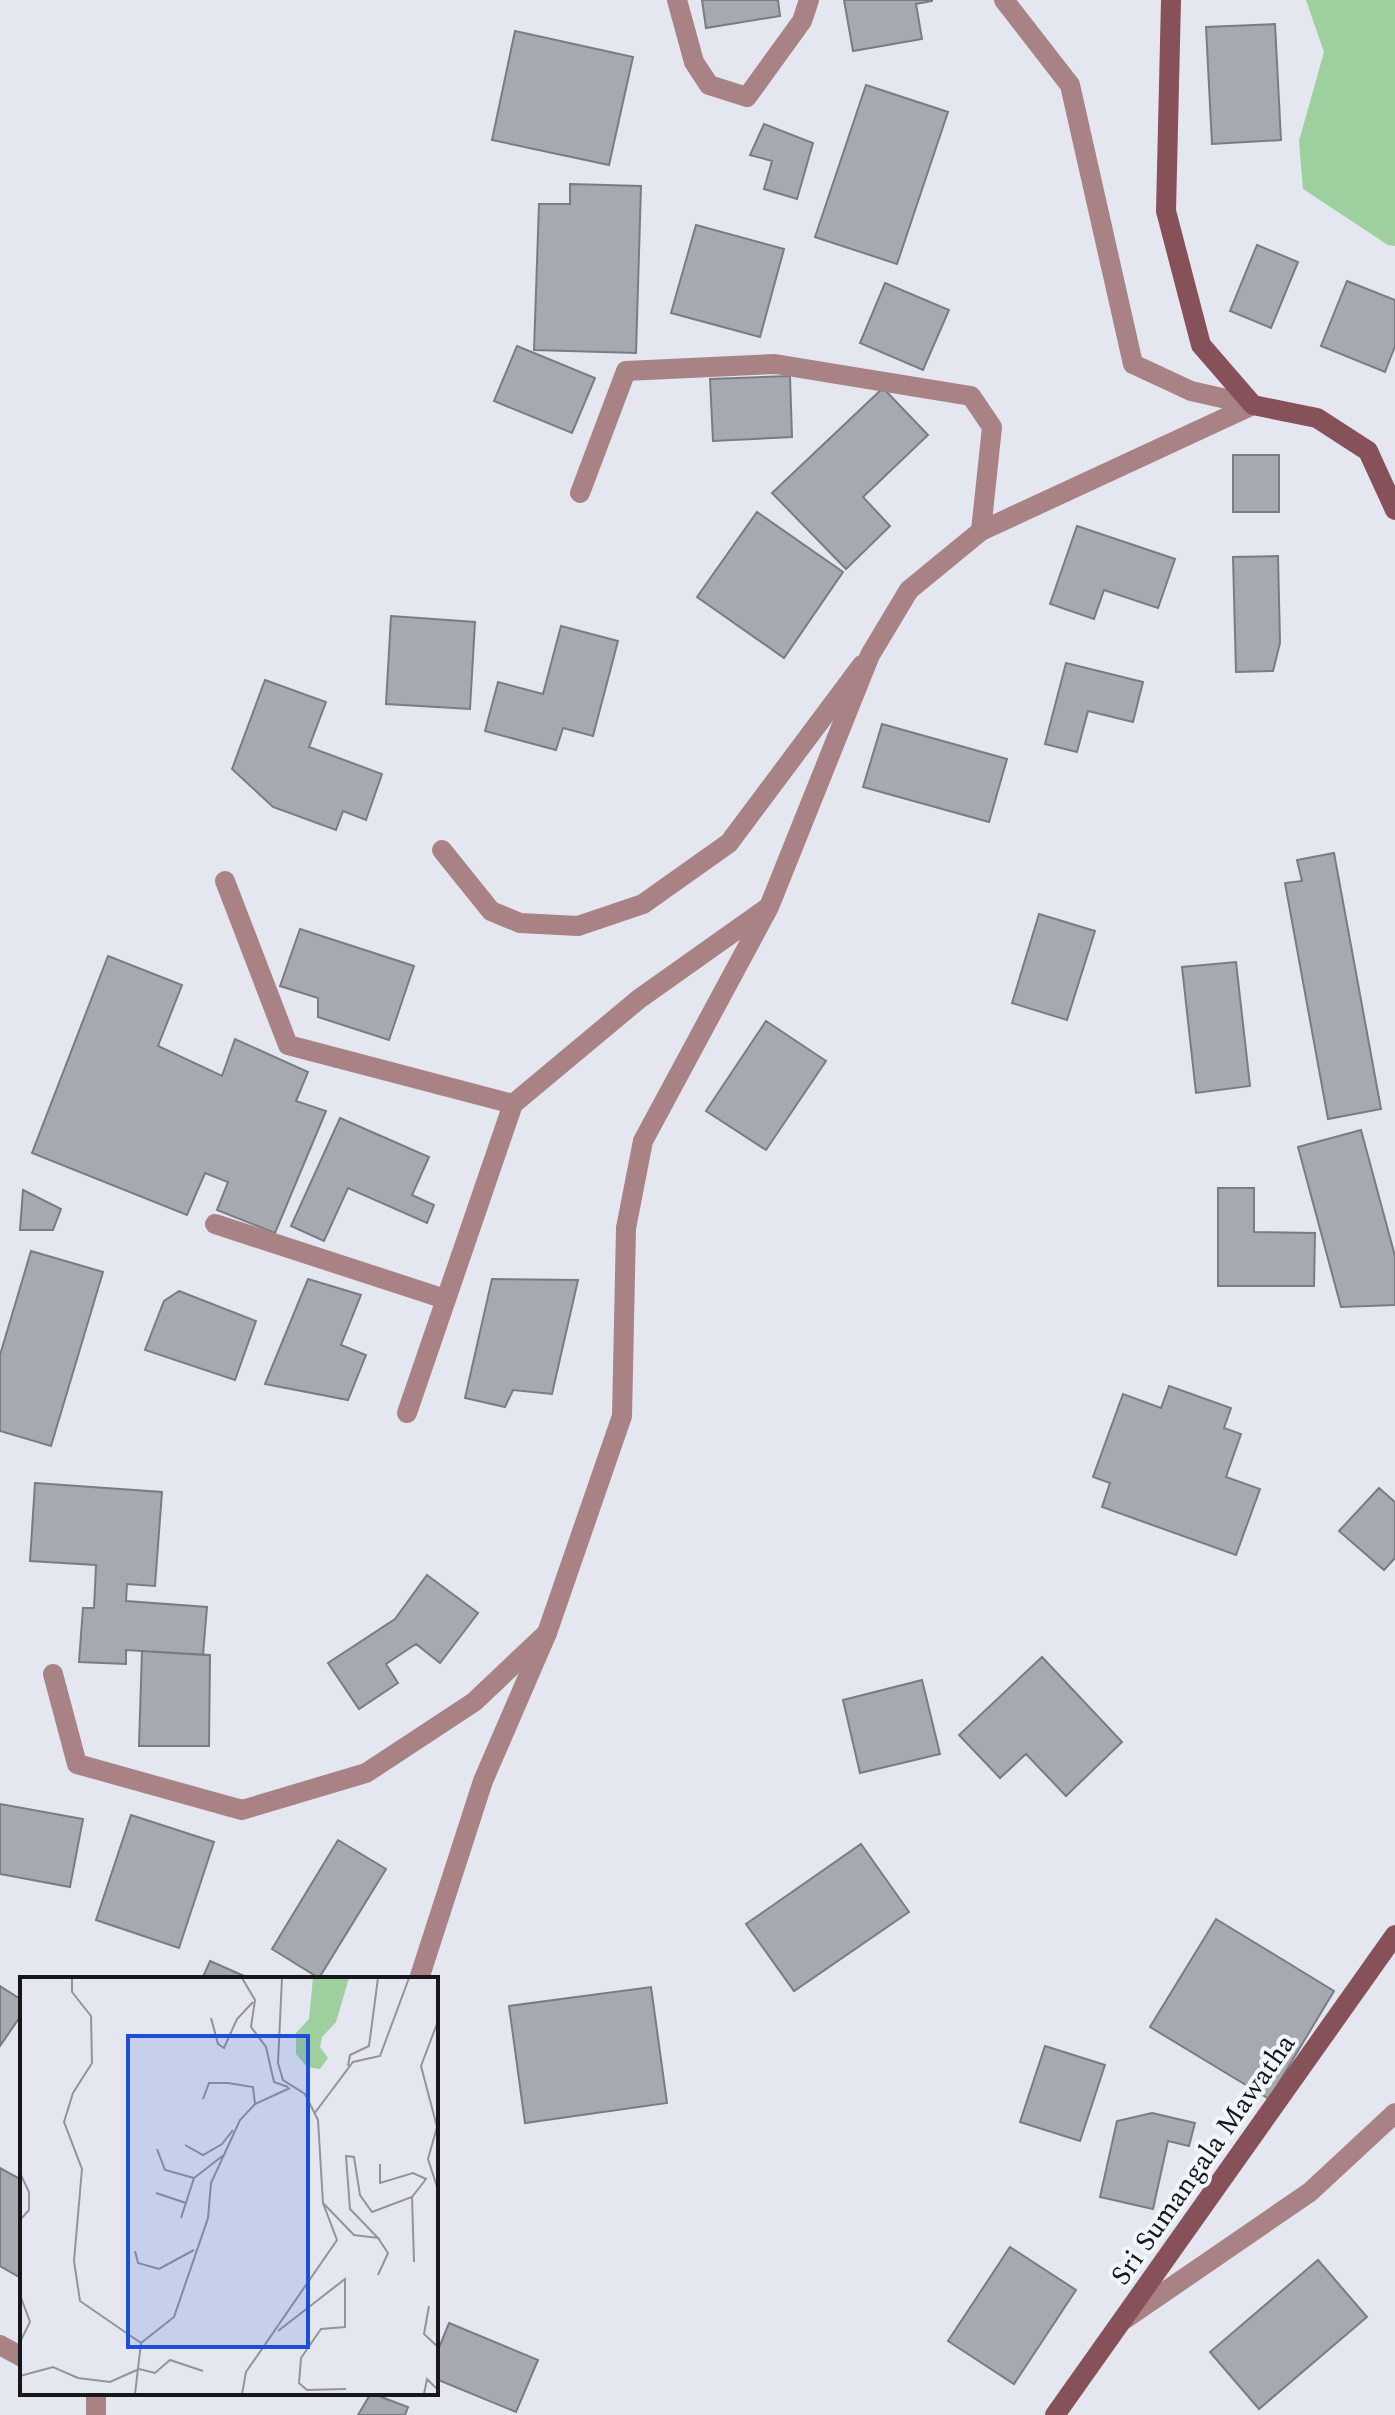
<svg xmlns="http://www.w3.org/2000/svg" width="1395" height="2415" font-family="Spectral,serif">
<rect width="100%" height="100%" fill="#e4e7ef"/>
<path fill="#9ecf9e" d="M1306,0H1395V246L1388,245L1303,189L1299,141L1324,52Z"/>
<path fill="#a6a9b0" stroke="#797c82" stroke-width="2" d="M702,0H778L780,16L706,28Z
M844,0H932V1L916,4L922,39L853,51Z
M1275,24L1281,140L1212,144L1206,27Z
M515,31L633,57L609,165L492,140Z
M866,85L948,112L897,264L815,237Z
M764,124L813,143L797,199L764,189L772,161L750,155Z
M570,184L641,186L636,353L534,350L539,204H570Z
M696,225L784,249L760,337L671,313Z
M1257,245L1298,262L1271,328L1230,311Z
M1347,281L1395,300V346L1385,372L1321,346Z
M885,283L949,310L923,370L860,343Z
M517,346L595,378L572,433L494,401Z
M790,376L792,437L713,441L710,379Z
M883,388L928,435L863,497L890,526L846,569L772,493Z
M1233,455H1279V512H1233Z
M757,512L843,572L784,658L697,597Z
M1077,526L1175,559L1158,608L1104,590L1094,619L1050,604Z
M1278,556L1280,643L1273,671L1236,672L1233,557Z
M391,616L475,622L470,709L386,704Z
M561,626L618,641L593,736L563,728L556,750L485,731L498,682L543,694Z
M1066,663L1143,682L1133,722L1088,711L1077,752L1045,744Z
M265,680L326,702L309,747L382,774L366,820L343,811L336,830L273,807L232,769Z
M882,724L1007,759L989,822L863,787Z
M1334,853L1381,1109L1328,1119L1285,883L1302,881L1297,860Z
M1039,914L1095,931L1067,1020L1012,1003Z
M300,929L414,966L389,1040L318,1017V998L280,986Z
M108,956L182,985L158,1046L222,1076L235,1039L308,1072L296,1101L326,1111L275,1233L217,1210L228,1182L205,1173L187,1215L32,1153Z
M1236,962L1250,1086L1196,1093L1182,967Z
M766,1021L826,1061L766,1150L706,1111Z
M340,1118L429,1157L412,1195L434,1205L427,1223L348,1188L324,1241L291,1226Z
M1361,1130L1395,1256V1305L1341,1307L1298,1147Z
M1218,1188H1254V1232L1315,1233L1314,1286H1218Z
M23,1190L61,1209L53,1230H20Z
M31,1251L103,1272L51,1446L0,1431V1355Z
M308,1279L361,1295L341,1345L366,1355L348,1400L265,1384Z
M492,1279L578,1280L552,1394L513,1390L505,1407L465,1398Z
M179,1291L256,1321L235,1380L145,1350L164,1301Z
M1169,1386L1231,1408L1224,1428L1241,1434L1226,1477L1260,1489L1236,1555L1102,1507L1110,1483L1093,1477L1123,1394L1161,1408Z
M35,1483L162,1492L155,1586L127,1584L126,1601L207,1607L203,1655L126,1650V1664L79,1662L83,1608H94L96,1565L30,1561Z
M1379,1488L1395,1502V1558L1384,1570L1339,1531Z
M427,1575L478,1613L440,1663L416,1644L386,1664L398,1683L359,1709L328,1663L395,1619Z
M142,1651L210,1655L209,1746H139Z
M1042,1657L1122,1742L1066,1796L1026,1754L1000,1778L959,1735Z
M922,1680L940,1754L860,1773L843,1700Z
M0,1804L83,1819L70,1887L0,1874Z
M131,1815L214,1842L179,1948L96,1920Z
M338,1840L386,1869L319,1978L272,1949Z
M861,1844L909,1912L794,1991L746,1924Z
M1216,1919L1334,1991L1269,2099L1150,2027Z
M210,1961L251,1979H202Z
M0,1986L22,2000V2014L0,2046Z
M651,1987L667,2103L525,2123L509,2006Z
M1045,2046L1105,2065L1080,2141L1020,2122Z
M1152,2113L1195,2123L1189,2146L1168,2141L1153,2209L1100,2197L1117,2121Z
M0,2168L22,2180L21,2278L0,2266Z
M1010,2247L1076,2290L1014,2384L948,2341Z
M1318,2260L1367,2317L1259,2409L1210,2352Z
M449,2323L538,2360L516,2412L436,2379V2355Z
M371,2393L408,2407L405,2415H358Z"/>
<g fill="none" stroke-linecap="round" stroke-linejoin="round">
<path stroke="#a88285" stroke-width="20" d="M677,0L694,62L709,85L747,97L802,21L809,0
M580,493L626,371L775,364L971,396L992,427L981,531
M442,850L491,911L520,923L578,926L643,904L729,843L862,665
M225,881L288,1045L513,1104
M215,1224L445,1299
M53,1674L77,1764L242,1810L366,1773L474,1702L547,1633"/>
<path stroke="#a88285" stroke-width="20" d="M1004,0L1070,85L1133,364L1191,391L1253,405
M407,1413L513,1104L639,999L766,909
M419,1979L483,1781L547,1633L622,1416L626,1228L643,1141L769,907L870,655L909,590L981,531L1253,405
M1125,2319L1310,2192L1395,2113
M0,2345L22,2357
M96,2415V2393"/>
<path stroke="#865158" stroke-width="20" d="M1171,0L1166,211L1201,345L1253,405L1317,418L1368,451L1395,510
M1055,2415L1395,1935"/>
</g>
<g text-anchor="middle" stroke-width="8" stroke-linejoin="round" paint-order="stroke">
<g font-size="28" fill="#161719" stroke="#f1f5fc">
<text transform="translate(1202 2159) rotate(-55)" y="10">Sri Sumangala Mawatha</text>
</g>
</g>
<g transform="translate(20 1977)">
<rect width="418" height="418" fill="#e4e7ef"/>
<path d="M293,1H329L316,45L302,60L300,70L308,81L300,92L287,90L276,77V56L289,42Z" fill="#9ecf9e"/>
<path fill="none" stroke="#929499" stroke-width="2" d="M52,1V15L71,39L72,86L53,116L44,145L62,192L54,284L60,324L121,366M222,1L235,23L231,50L246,70L254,105L268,110M191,41L198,67L204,71L217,42L233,25M418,44L401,89L417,150L408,182L418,213M328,89L330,78L349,69L358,1M183,122L189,106H208L233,110L235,127M294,137L333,85L360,79L389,1M165,168L183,178L202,167L213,153M137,172L145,193L174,201M0,196L9,215V233L0,243M136,216L166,226M392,220L394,285M303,226L334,258L358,261L330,232L326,179L334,180L340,218L352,235L392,220L406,202L393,196L360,206V187M161,241L174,201L205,177M115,274L118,286L139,292L174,273M358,298L368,276L358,261M0,318L10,345L0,365M409,329L404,357L418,370M258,354L325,302V350L301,352L281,381L279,406L287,413L326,412M119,392L135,396L150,383L183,394M0,399L33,390L58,401L90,405L119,392M115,417L121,366L154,340L188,241L191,206L220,143L235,127L270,111M222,417L226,395L317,263L303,226L298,143L285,117L263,103L258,86L262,1M404,417L407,402L418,413"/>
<path fill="#1d4ed8" fill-opacity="0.15" stroke="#1d4ed8" stroke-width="4" d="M108,59H288V370H108Z"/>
<rect width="418" height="418" fill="none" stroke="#161719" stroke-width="4"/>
</g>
</svg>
